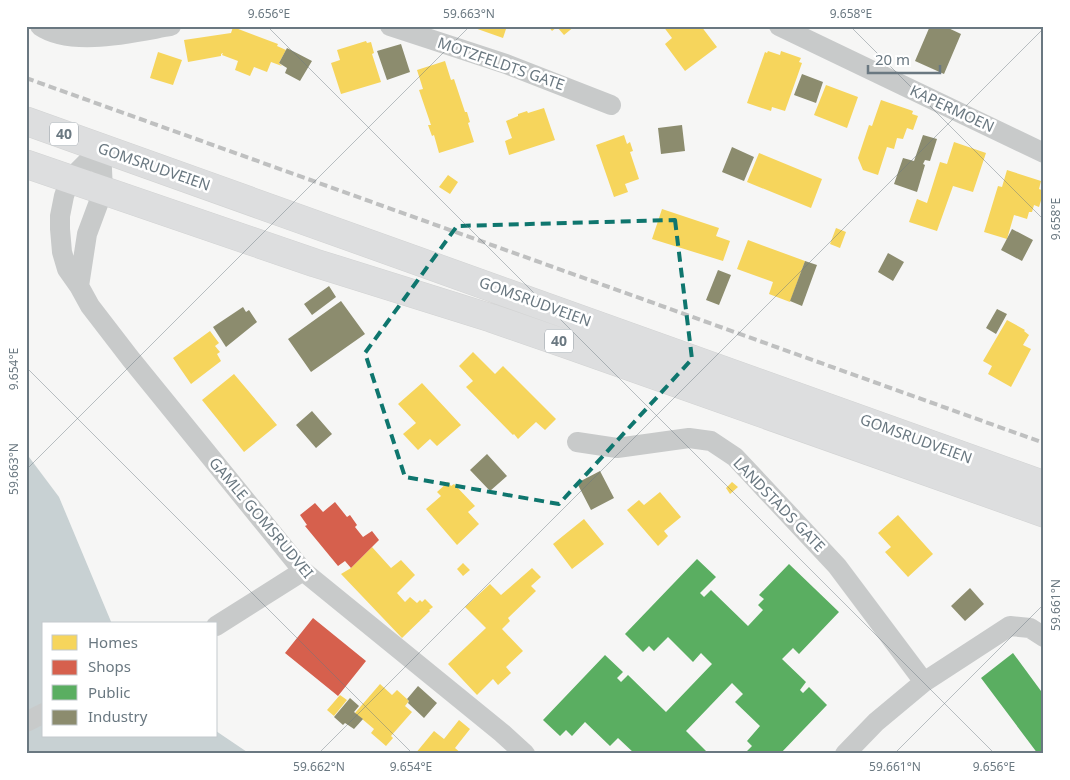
<svg xmlns="http://www.w3.org/2000/svg" width="1070" height="780" font-family="'Noto Sans',sans-serif">
<rect width="100%" height="100%" fill="#f6f6f5"/>
<path fill="#c8d1d3" d="M26,453L59,497L112,624H44V736H216V731L250,754H26Z"/>
<path fill="#f6d55c" d="M469,26H507L503,38Z
M548,26H575L564,35L557,27L552,31Z
M663,26H701L717,47L685,71L665,44L672,38Z
M233,27L278,44L277,46L286,50L279,63L282,66L271,62L267,72L254,67L250,76L235,70L238,61L222,55L223,53L221,54V56L188,62L184,40L231,33Z
M366,41L367,43L371,42L374,53L372,54L381,82L341,94L331,63L340,60L337,50Z
M768,51L780,55L781,51L801,58L799,62L802,63L785,111L772,107L771,111L747,103L765,52L767,53Z
M158,52L182,60L173,85L150,78Z
M445,61L451,80L454,79L465,112H467L470,122L468,123L474,142L439,153L434,135L432,136L428,125H431L419,90L423,89L417,70Z
M826,85L858,97L847,128L814,115Z
M881,100L913,111L912,114L918,116L913,130L907,128L903,139L897,138L894,149L887,147L878,175L863,170L858,158L869,125L872,126Z
M544,108L555,140L509,155L505,141L512,138L506,121L518,116V114L527,111L528,113Z
M624,135L627,144L630,142L633,151L630,152L639,179L625,184L628,192L614,197L596,145Z
M954,142L986,153L973,192L953,186L937,231L909,222L917,199L927,203L940,162L947,164Z
M759,153L822,179L811,208L747,182Z
M1007,170L1041,181L1039,189L1044,191L1039,207L1034,205L1032,212H1029L1027,219L1014,215L1007,239L984,232L998,186L1002,187Z
M448,175L458,182L450,194L439,187Z
M662,209L719,228L716,236L730,241L723,261L652,239Z
M836,228L846,232L840,248L830,244Z
M748,240L805,261L790,302L769,294L773,282L737,269Z
M1007,320L1025,330L1024,331L1029,335L1023,345L1031,349L1011,387L988,374L992,366L983,361Z
M210,331L219,343L215,346L220,352L217,354L221,361L191,384L173,358Z
M473,352L495,374L503,366L556,419L545,430L536,422L518,439L514,434L513,435L466,387L473,381L459,366Z
M234,374L277,425L244,452L202,400Z
M422,383L461,425L437,446L430,439L418,450L403,434L416,423L398,404Z
M448,482L451,486L454,484L475,506L468,512L479,524L457,545L426,509L441,496L437,492Z
M732,482L738,487L730,494L726,488Z
M660,492L681,517L664,531L668,536L658,546L627,510L639,500L644,505Z
M898,515L933,554L908,577L885,552L891,547L878,533Z
M584,519L604,544L572,569L553,544Z
M372,547L391,568L401,560L415,575L397,593L405,602L410,597L417,603L420,600L422,602L425,599L433,607L429,610L430,611L402,638L341,574L351,568Z
M463,563L470,570L463,576L457,569Z
M532,568L541,577L531,586L536,591L508,618L510,621L502,629L523,651L506,667L511,673L498,685L493,679L477,695L448,664L486,628L465,607L490,584L501,595Z
M380,684L392,695L397,690L407,699L409,701L405,706L412,712L391,736L393,738L386,746L371,733L374,729L355,713Z
M340,695L347,700L334,716L327,710Z
M459,720L470,729L455,748L462,754H415L434,731L444,739Z"/>
<path fill="#d6604d" d="M335,502L347,517L350,515L357,525L355,527L363,537L372,531L379,540L351,568L345,561L338,566L305,526L307,525L300,515L315,503L323,512Z
M313,618L366,661L338,696L285,653Z"/>
<path fill="#5aae61" d="M697,559L716,577L700,593L704,597L711,590L748,626L763,610L758,605L764,599L759,595L789,564L839,612L799,654L793,648L782,659L806,682L800,690L803,693L809,687L827,705L780,754H748L746,752L752,746L747,741L760,726L735,702L743,694L732,683L686,731L709,754H635L618,738L610,746L585,722L572,736L566,730L560,736L543,720L605,655L623,672L617,678L621,682L628,675L666,712L712,664L701,653L693,662L668,637L654,651L649,646L643,652L625,634Z
M1013,653L1041,691L1044,689V754H1038L981,678Z"/>
<path fill="#8c8c6e" d="M930,26H944L961,34L944,74L915,61Z
M401,44L410,72L387,80L377,51Z
M287,48L312,61L300,81L285,73L287,68L279,63Z
M802,74L823,82L816,103L794,95Z
M682,125L685,151L661,154L658,128Z
M923,135L937,139L930,161L925,160L923,164L925,165L917,192L894,184L903,158L914,161Z
M732,147L754,157L744,181L722,172Z
M1012,229L1033,240L1022,261L1001,250Z
M888,253L904,262L893,281L878,272Z
M805,261L817,265L802,306L790,301Z
M718,270L731,275L719,305L706,300Z
M329,286L336,297L312,315L304,304Z
M341,301L365,334L311,372L288,339Z
M243,307L246,312L249,310L257,322L226,347L213,327Z
M997,309L1007,314L996,334L986,328Z
M312,411L332,434L316,448L296,425Z
M487,454L507,476L490,491L470,470Z
M600,471L614,498L591,510L577,483Z
M970,588L984,604L965,621L951,606Z
M418,686L437,703L424,718L408,703L409,701L407,699Z
M350,698L359,706L354,712L363,719L354,729L345,723L343,725L334,717Z"/>
<g fill="none" stroke-linecap="round" stroke-linejoin="round">
<defs>
<path id="primary" d="M26,121L1044,485
M26,164L315,263L491,318L569,345L1044,513"/>
</defs>
<use href="#primary" stroke="#d2d3d3" stroke-width="29"/>
<path stroke="#c8caca" stroke-width="20" d="M40,26C72,48 135,32 171,26
M390,26L506,64L611,105
M779,26L1044,153
M101,148L70,179L64,196L60,216V229L62,252L67,269L79,286L90,306L130,358L303,571L502,733L525,754
M79,286L87,234L103,191L101,148
M577,442L617,448L689,438L711,441L735,457L837,566L924,682
M216,626L303,571
M26,722L44,713
M845,754L876,722L924,682L1010,626L1030,628L1044,637"/>
<use href="#primary" stroke="#dddedf" stroke-width="28"/>
<path stroke="#bfc0c0" stroke-width="4" stroke-dasharray="8 4" stroke-linecap="butt" d="M26,78L1044,443"/>
</g>
<path fill="none" stroke="#0f766e" stroke-width="4" stroke-dasharray="10 6" stroke-linejoin="round" d="M675,220L692,359L559,504L405,477L365,353L457,226Z"/>
<path fill="none" stroke="#6a7881" stroke-width="1" stroke-opacity="0.45" d="M267,26L995,754M850,26L1044,220M26,367L413,754M26,470L470,26M318,754L1044,28M894,754L1044,604"/>
<g text-anchor="middle" stroke-width="5" stroke-linejoin="round" paint-order="stroke">
<g fill="#fff" stroke="#97a0a7" stroke-width="1">
<rect x="50" y="122.5" width="28" height="23" rx="4"/>
<rect x="545" y="329.5" width="28" height="23" rx="4"/>
</g>
<g font-size="14" font-weight="bold" fill="#6a7881">
<text x="64" y="139">40</text>
<text x="559" y="346">40</text>
</g>
<g font-size="15" fill="#6a7881" stroke="#fff">
<text transform="translate(501 64) rotate(19)" y="5">MOTZFELDTS GATE</text>
<text transform="translate(952 109) rotate(25)" y="5">KAPERMOEN</text>
<text transform="translate(154 167) rotate(19)" y="5">GOMSRUDVEIEN</text>
<text transform="translate(535 302) rotate(20)" y="5">GOMSRUDVEIEN</text>
<text transform="translate(916 439) rotate(20)" y="5">GOMSRUDVEIEN</text>
<text transform="translate(779 505) rotate(46)" y="5">LANDSTADS GATE</text>
<text transform="translate(261 518) rotate(50)" y="5">GAMLE GOMSRUDVEI</text>
</g>
</g>
<rect width="1070" height="780" fill="none" stroke="#ffffff" stroke-width="55"/>
<rect x="42" y="622" width="175" height="115" fill="#ffffff" stroke="#c3c9cd"/>
<rect x="52" y="635" width="25" height="15" fill="#f6d55c" stroke="#c3c9cd"/>
<text x="88" y="648" font-size="15" fill="#6a7881">Homes</text>
<rect x="52" y="660" width="25" height="15" fill="#d6604d" stroke="#c3c9cd"/>
<text x="88" y="672" font-size="15" fill="#6a7881">Shops</text>
<rect x="52" y="685" width="25" height="15" fill="#5aae61" stroke="#c3c9cd"/>
<text x="88" y="698" font-size="15" fill="#6a7881">Public</text>
<rect x="52" y="710" width="25" height="15" fill="#8c8c6e" stroke="#c3c9cd"/>
<text x="88" y="722" font-size="15" fill="#6a7881">Industry</text>
<path d="M868 65v8h72v-8" fill="none" stroke="#6a7881" stroke-width="2.5"/>
<text x="875" y="65" font-size="15" fill="#6a7881" stroke="#ffffff" stroke-width="4" paint-order="stroke">20 m</text>
<rect x="28" y="28" width="1014" height="724" fill="none" stroke="#6a7881" stroke-width="2"/>
<g font-size="12" text-anchor="middle" fill="#6a7881">
<text x="269" y="18">9.656°E</text>
<text x="469" y="18">59.663°N</text>
<text x="851" y="18">9.658°E</text>
<text transform="translate(1056 219) rotate(-90)" y="4">9.658°E</text>
<text transform="translate(14 369) rotate(-90)" y="4">9.654°E</text>
<text transform="translate(14 469) rotate(-90)" y="4">59.663°N</text>
<text transform="translate(1056 605) rotate(-90)" y="4">59.661°N</text>
<text x="319" y="771">59.662°N</text>
<text x="411" y="771">9.654°E</text>
<text x="895" y="771">59.661°N</text>
<text x="994" y="771">9.656°E</text>
</g>
</svg>
